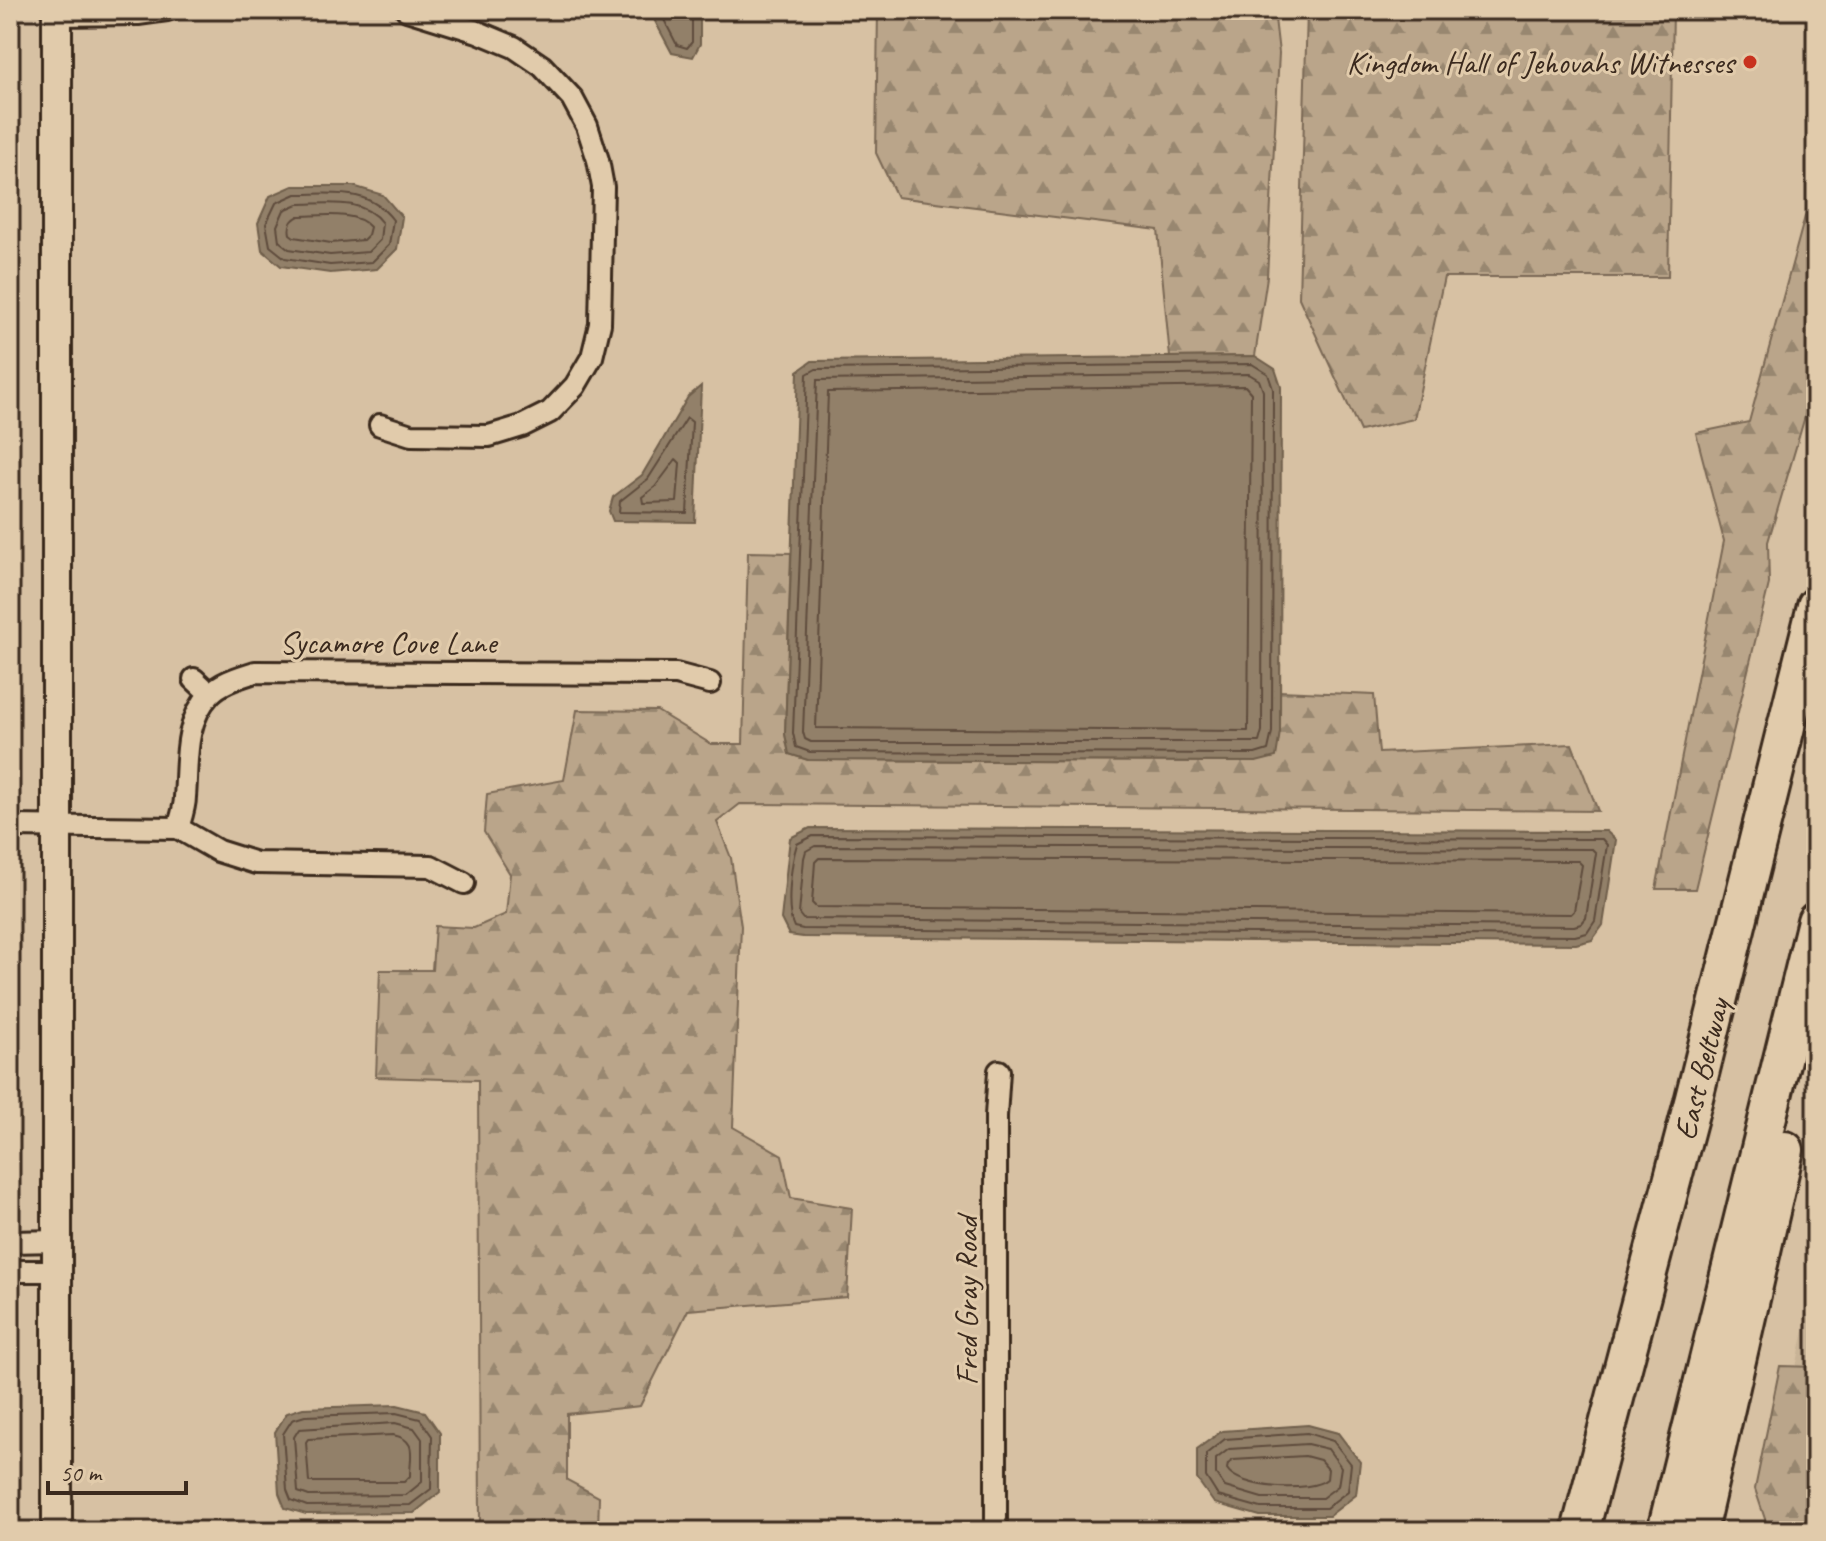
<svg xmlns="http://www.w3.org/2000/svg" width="1826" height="1541" font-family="Caveat,sans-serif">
<defs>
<pattern id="forest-firs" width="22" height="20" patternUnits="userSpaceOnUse" patternTransform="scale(2)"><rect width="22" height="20" fill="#baa58a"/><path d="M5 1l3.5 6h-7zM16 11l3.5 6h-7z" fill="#988770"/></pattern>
</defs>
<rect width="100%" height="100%" fill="#d7c1a3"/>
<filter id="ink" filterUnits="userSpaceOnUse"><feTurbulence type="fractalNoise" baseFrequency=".0125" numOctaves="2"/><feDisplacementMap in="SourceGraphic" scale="16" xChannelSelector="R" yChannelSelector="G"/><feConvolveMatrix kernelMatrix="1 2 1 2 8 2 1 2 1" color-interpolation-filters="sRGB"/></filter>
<g filter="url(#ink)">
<path fill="#c8b396" d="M1816,1276V1367H1796Z"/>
<path fill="url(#forest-firs)" stroke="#7a6854" stroke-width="2" d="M878,10H1274L1279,53L1267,277L1255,356L1170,357L1158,230L897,197L876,153Z
M1307,10H1673L1668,277H1444L1414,419L1360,431L1299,298Z
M1816,176V379L1768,542L1769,584L1695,889H1656L1724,541L1696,433L1749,422Z
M748,552L791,553L785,734L789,754L808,760L1256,762L1280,732V691L1374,695L1379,753L1572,744L1598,811L740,804L717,822L731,858L741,926L733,1127L782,1155L791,1198L852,1208L847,1297L688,1310L640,1406L567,1414V1480L599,1497L598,1531H475L480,1527L478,1080L376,1077L380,970H432L435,926L474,928L506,914L510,874L484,832L487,794L564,780L577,710L657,711L711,744H743Z
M1780,1366L1816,1367V1531H1769L1755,1489Z"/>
<path fill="#928069" stroke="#6f5e4b" stroke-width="2" d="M649,10H700V44L693,57L672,53Z
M293,186H353L383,195L402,217L397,249L377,269L330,273L281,266L262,250L258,223L270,196Z
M1255,356L1275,369L1281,387L1280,732L1276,757L1256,762L808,760L789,754L785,734L798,371L812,361Z
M701,386L695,522L613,521L609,511L613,497L642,475L688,397Z
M810,828L1606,831L1616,840L1603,925L1592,940L1576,944L803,937L789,935L781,919L790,838Z
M397,1405L425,1412L440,1433V1492L414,1513L306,1514L285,1508L279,1493L275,1432L287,1413L303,1408Z
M1308,1425L1338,1433L1360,1462L1356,1495L1329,1516H1260L1214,1503L1197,1479V1449L1222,1431Z"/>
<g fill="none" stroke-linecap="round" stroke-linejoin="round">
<path stroke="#5e4c3c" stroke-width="2" d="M659,10L677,45L687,48L692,42V10
M296,194C333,194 368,187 393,220L389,245L372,262L330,265L285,258L270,246L266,224L276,203Z
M298,204C327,204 363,197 382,223L380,240L368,252L330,255L289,249L279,241L277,226L284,210Z
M299,216C319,216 356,210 370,227L368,235L363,240L331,243L294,237L290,234C288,225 291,220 299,216Z
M1252,364L1268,374L1273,389L1272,732L1268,750L1255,754L810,752L796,747L793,733L807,374L816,369Z
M1249,374L1259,380L1263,391L1262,731L1259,742H811L805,739L803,732L817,380Z
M1245,386L1251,393L1248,731L816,728L828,392Z
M687,418L692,422L687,513L619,512L620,501L648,479Z
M676,459L680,463L677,502L643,503L642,497L655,487Z
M813,836L1602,839L1607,845L1595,921L1587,933L1575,936L803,929L794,927C785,910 791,863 797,844Z
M815,846L1592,849L1596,853L1586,918L1581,924L1574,926L803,919L799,914L804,858L806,851Z
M819,858L1578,861L1582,865L1574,911L1571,914L816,907L812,903L815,862Z
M396,1413L420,1419L432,1436L431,1489L410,1505L307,1506L291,1500L287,1490L283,1434L292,1420L305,1416Z
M395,1423L414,1428L422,1439V1482L406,1495L309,1496L298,1492L294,1437L299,1429Z
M1307,1433L1333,1441L1351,1464L1348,1491L1326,1508H1261L1218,1496L1206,1477V1454L1225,1439Z
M393,1435C418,1440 410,1455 410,1476L404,1482H309L306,1442L308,1439Z
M1307,1444L1328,1449L1341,1467L1338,1486L1322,1498H1262L1225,1487L1216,1474V1459L1229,1449Z
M1305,1456L1320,1460L1328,1469L1327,1479C1311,1493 1239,1489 1227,1469L1228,1464L1233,1460Z"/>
<defs>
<path id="street" d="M57,15L138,14L167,10
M380,425L411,435L489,436L522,426L550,412L575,386L592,357L600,324L603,187L598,160L587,126L572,98L542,66L514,47L478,32L407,10
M194,679L210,694
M10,826L178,828L218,851L256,863L431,866L464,883
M178,828C181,818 185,807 185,797C188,762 183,723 210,694C221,682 240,677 255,672L676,674L710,683
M10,1242L58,1241
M10,1271H58
M996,1531V1116L999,1071"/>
<path id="secondary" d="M57,1531V10"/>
<path id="highway" d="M1580,1531L1694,1098L1816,606
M1666,1531L1816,921
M1698,1531L1785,1150"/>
</defs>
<use href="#street" stroke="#3b2a1e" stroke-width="26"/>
<use href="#secondary" stroke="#3b2a1e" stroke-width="34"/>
<use href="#highway" stroke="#3b2a1e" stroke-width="42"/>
<use href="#street" stroke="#e1cbab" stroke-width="20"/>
<use href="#secondary" stroke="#e1cbab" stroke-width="28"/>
<use href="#highway" stroke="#e1cbab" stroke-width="36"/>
</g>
</g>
<circle fill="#c8321e" stroke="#e1cbab" stroke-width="3" cx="1750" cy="62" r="8"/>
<g text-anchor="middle" stroke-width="6" stroke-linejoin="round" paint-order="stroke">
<g font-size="32" fill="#3b2a1e" stroke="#e1cbab" text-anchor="end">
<text x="1734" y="73">Kingdom Hall of Jehovahs Witnesses</text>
</g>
<g font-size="32" fill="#3b2a1e" stroke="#e1cbab">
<text x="388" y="653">Sycamore Cove Lane</text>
<text transform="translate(1701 1069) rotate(-76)" y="11">East Beltway</text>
<text transform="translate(966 1301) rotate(-90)" y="11">Fred Gray Road</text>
</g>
</g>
<rect width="1826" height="1541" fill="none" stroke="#e1cbab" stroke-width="40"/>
<rect x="20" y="20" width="1786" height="1501" fill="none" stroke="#3b2a1e" stroke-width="3" filter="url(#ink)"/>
<path d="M48 1481v12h138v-12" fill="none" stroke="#3b2a1e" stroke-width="4"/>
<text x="60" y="1481" font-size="24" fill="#3b2a1e" stroke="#e1cbab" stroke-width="6" paint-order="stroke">50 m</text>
</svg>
